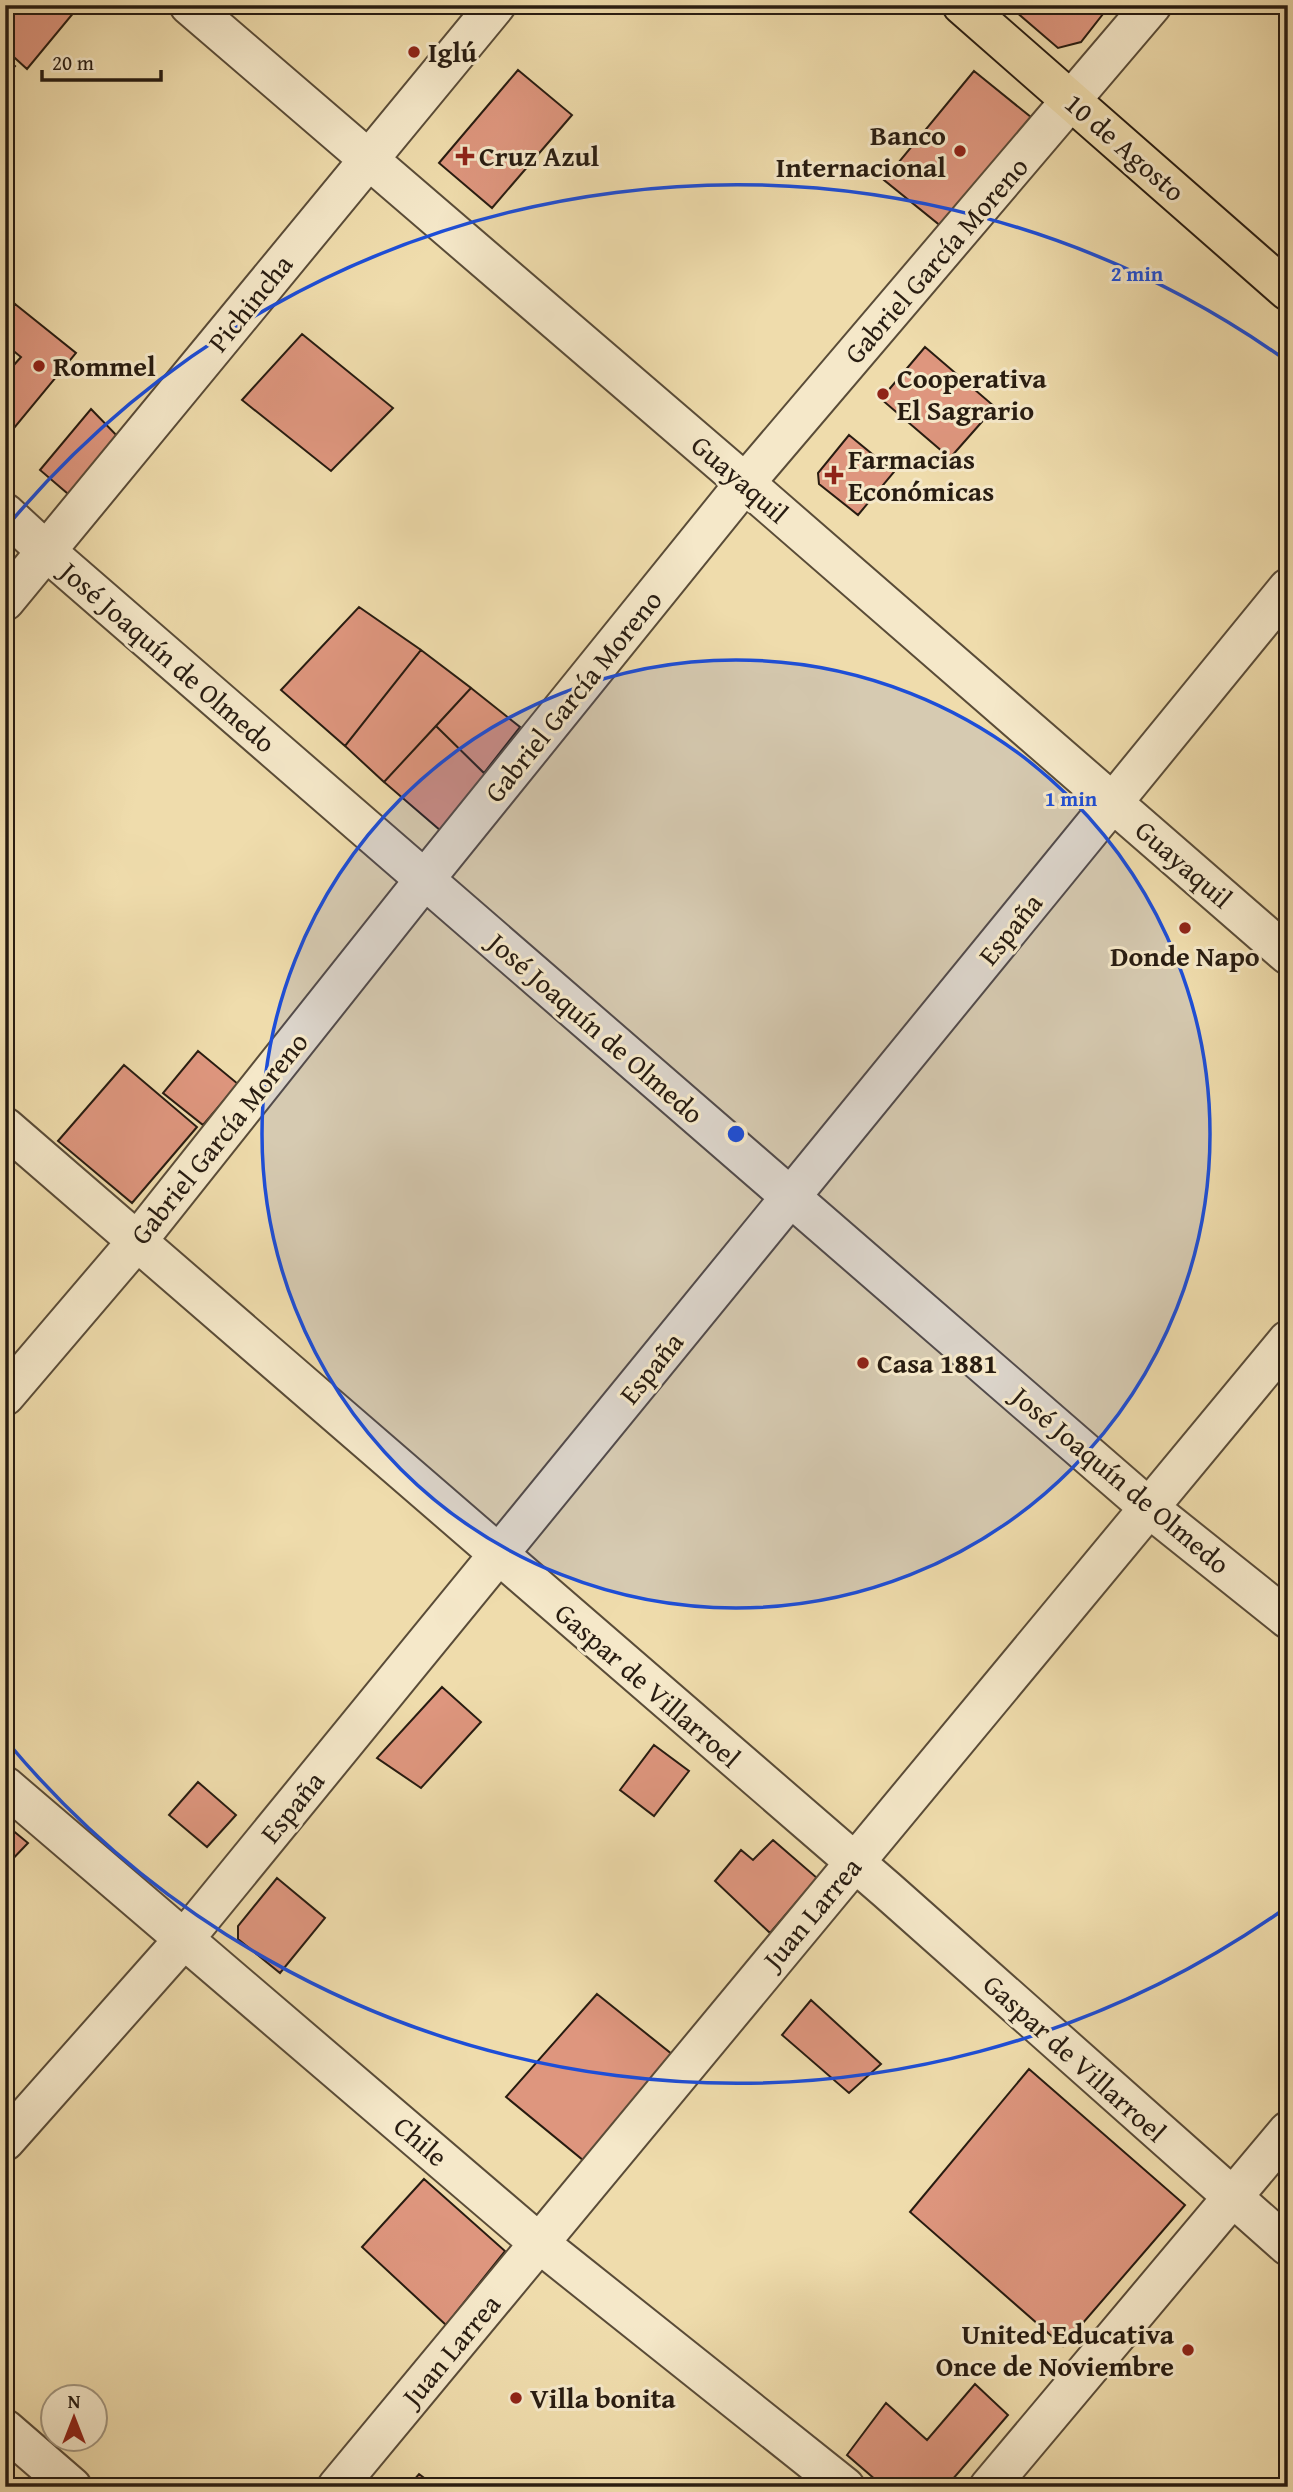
<svg xmlns="http://www.w3.org/2000/svg" width="1293" height="2492" font-family="'Gentium Book Plus',serif">
<rect width="100%" height="100%" fill="#efdcac"/>
<filter id="stains"><feTurbulence type="fractalNoise" baseFrequency=".00286" numOctaves="4"/><feColorMatrix values="0 0 0 0 .2 0 0 0 0 .09 0 0 0 0 .02 0 0 0 .5 -.17"/></filter>
<radialGradient id="worn" r=".72"><stop offset=".6" stop-color="#630" stop-opacity="0"/><stop offset="1" stop-color="#630" stop-opacity=".3"/></radialGradient>
<path fill="#de967e" stroke="#281c11" stroke-width="2" d="M5,5H80L27,69L5,49Z
M1008,5H1110L1081,42L1058,48Z
M5,58L15,66L5,77Z
M518,70L572,115L492,208L439,163Z
M974,71L1037,122L947,231L884,180Z
M5,296L15,304L5,316Z
M15,304L76,353L5,439V375L21,357L5,344V316Z
M302,334L393,408L331,471L242,400Z
M925,347L995,407L950,458L881,399Z
M91,409L123,442L74,499L40,470Z
M849,435L894,472L858,515L819,484L818,473Z
M359,607L421,650L345,746L281,690Z
M421,650L471,688L384,782L345,746Z
M471,688L520,727L484,773L436,726Z
M436,726L492,781L448,837L384,782Z
M198,1051L238,1084L203,1125L163,1093Z
M124,1065L197,1127L132,1203L58,1141Z
M442,1687L481,1722L421,1788L377,1758Z
M654,1745L689,1771L654,1816L620,1790Z
M198,1782L236,1815L207,1847L169,1815Z
M5,1824L28,1843L5,1867Z
M773,1840L817,1878L770,1933L715,1881L741,1850L753,1860Z
M277,1878L325,1918L280,1973L238,1939V1926Z
M597,1994L678,2059L589,2165L506,2097Z
M811,2000L881,2064L849,2093L782,2035Z
M1029,2069L1185,2205L1063,2346L910,2212Z
M424,2179L505,2251L446,2325L362,2247Z
M975,2384L1008,2415L946,2487H884L847,2455L886,2403L927,2440Z
M419,2474L436,2487H408Z"/>
<g fill="none" stroke-linecap="round" stroke-linejoin="round">
<defs>
<path id="minor" d="M189,5L745,483L1288,955
M5,513L46,551L1148,1507L1288,1619
M5,601L496,5
M5,1127L887,1890L1288,2246
M5,1396L138,1240L425,879L745,483L1152,5
M5,1786L539,2243L845,2487
M5,2141L185,1938L1288,588
M5,2429L72,2487
M337,2487L1288,1340
M989,2487L1288,2131"/>
<path id="major" d="M962,5L1288,291"/>
</defs>
<use href="#minor" stroke="#5a4c38" stroke-width="42"/>
<use href="#major" stroke="#281c11" stroke-width="42"/>
<use href="#minor" stroke="#f5e8c9" stroke-width="38"/>
<use href="#major" stroke="#efdcac" stroke-width="38"/>
</g>
<circle cx="736" cy="1134" r="474" fill="#1d4ed8" fill-opacity=".12"/>
<g fill="none" stroke="#1d4ed8" stroke-width="3.5">
<circle cx="736" cy="1134" r="474"/>
<path d="M1287 1907A949 949 0 0 1 9 1744M9 524A949 949 0 0 1 1287 361"/>
</g>
<g fill="#8f2418" stroke="#f5e8c9" stroke-width="2.5">
<circle cx="414" cy="52" r="7"/>
<circle cx="960" cy="151" r="7"/>
<path d="M461.5 145.5h7v7h7v7h-7v7h-7v-7h-7v-7h7z"/>
<circle cx="39" cy="366" r="7"/>
<circle cx="883" cy="394" r="7"/>
<path d="M830.5 464.5h7v7h7v7h-7v7h-7v-7h-7v-7h7z"/>
<circle cx="1185" cy="928" r="7"/>
<circle cx="863" cy="1363" r="7"/>
<circle cx="1188" cy="2350" r="7"/>
<circle cx="516" cy="2398" r="7"/>
</g>
<g text-anchor="middle" stroke-width="6" stroke-linejoin="round" paint-order="stroke">
<g font-size="28" font-weight="bold" fill="#281c11" stroke="#f5e8c9" text-anchor="start">
<text x="428" y="62">Iglú</text>
<text x="946" y="145" text-anchor="end">Banco<tspan x="946" dy="32">Internacional</tspan></text>
<text x="479" y="166">Cruz Azul</text>
<text x="53" y="376">Rommel</text>
<text x="897" y="388">Cooperativa<tspan x="897" dy="32">El Sagrario</tspan></text>
<text x="848" y="469">Farmacias<tspan x="848" dy="32">Económicas</tspan></text>
<text x="1185" y="966" text-anchor="middle">Donde Napo</text>
<text x="877" y="1373">Casa 1881</text>
<text x="1174" y="2344" text-anchor="end">United Educativa<tspan x="1174" dy="32">Once de Noviembre</tspan></text>
<text x="530" y="2408">Villa bonita</text>
</g>
<g font-size="28" fill="#281c11" stroke="#f5e8c9">
<text transform="translate(1125 147) rotate(41)" y="10">10 de Agosto</text>
<text transform="translate(936 260) rotate(-49)" y="10">Gabriel García Moreno</text>
<text transform="translate(250 303) rotate(-51)" y="10">Pichincha</text>
<text transform="translate(740 479) rotate(41)" y="10">Guayaquil</text>
<text transform="translate(168 657) rotate(41)" y="10">José Joaquín de Olmedo</text>
<text transform="translate(573 696) rotate(-51)" y="10">Gabriel García Moreno</text>
<text transform="translate(1184 864) rotate(41)" y="10">Guayaquil</text>
<text transform="translate(1010 929) rotate(-51)" y="10">España</text>
<text transform="translate(596 1028) rotate(41)" y="10">José Joaquín de Olmedo</text>
<text transform="translate(219 1138) rotate(-51)" y="10">Gabriel García Moreno</text>
<text transform="translate(651 1368) rotate(-51)" y="10">España</text>
<text transform="translate(1121 1480) rotate(40)" y="10">José Joaquín de Olmedo</text>
<text transform="translate(648 1685) rotate(41)" y="10">Gaspar de Villarroel</text>
<text transform="translate(292 1807) rotate(-51)" y="10">España</text>
<text transform="translate(812 1913) rotate(-50)" y="10">Juan Larrea</text>
<text transform="translate(1075 2058) rotate(42)" y="10">Gaspar de Villarroel</text>
<text transform="translate(421 2141) rotate(41)" y="10">Chile</text>
<text transform="translate(451 2350) rotate(-50)" y="10">Juan Larrea</text>
</g>
</g>
<circle cx="736" cy="1134" r="10" fill="#1d4ed8" stroke="#f5e8c9" stroke-width="3.5"/>
<g font-size="21" text-anchor="middle" font-weight="bold" fill="#1d4ed8" stroke="#f5e8c9" stroke-width="6" stroke-linejoin="round" paint-order="stroke">
<text x="1137" y="281">2 min</text>
<text x="1071" y="806">1 min</text>
</g>
<rect width="1293" height="2492" fill="none" stroke="#efdcac" stroke-width="28"/>
<rect x="7" y="7" width="1279" height="2478" fill="none" stroke="#281c11" stroke-width="3.5"/>
<rect x="14" y="14" width="1265" height="2464" fill="none" stroke="#281c11" stroke-width="2"/>
<g transform="translate(74 2418)"><circle r="33" fill="#f5e8c9" stroke="#a3967f" stroke-width="2"/>
<path d="M0-5L12 26L0 18L-12 26Z" fill="#8f2418"/>
<text y="-10" font-size="19" font-weight="bold" text-anchor="middle" fill="#281c11">N</text>
</g>
<path d="M42 70v10h119v-10" fill="none" stroke="#281c11" stroke-width="3.5"/>
<text x="52" y="70" font-size="21" fill="#281c11" stroke="#f5e8c9" stroke-width="5" paint-order="stroke">20 m</text>
<rect width="100%" height="100%" filter="url(#stains)"/>
<rect width="100%" height="100%" fill="url(#worn)"/>
</svg>
